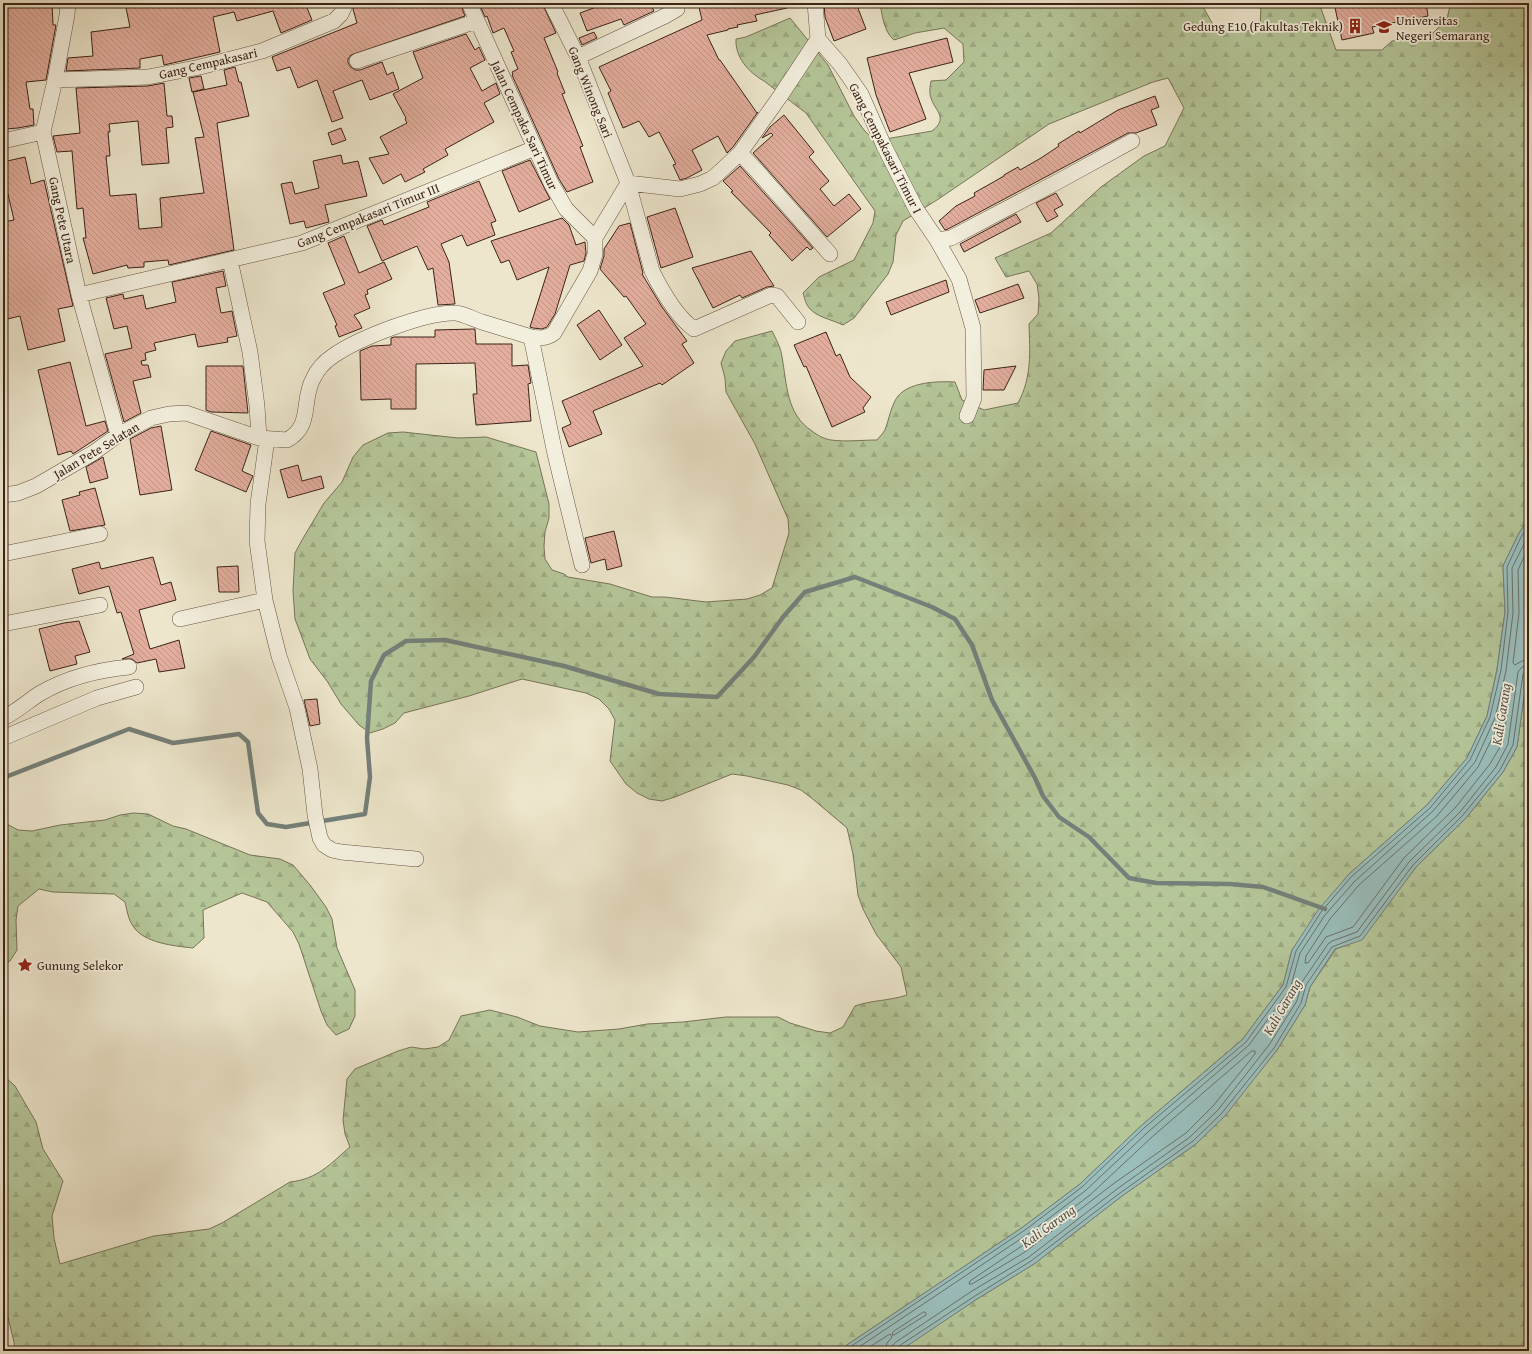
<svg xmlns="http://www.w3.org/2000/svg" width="1532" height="1354" font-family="'Gentium Book Plus',serif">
<defs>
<pattern id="forest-firs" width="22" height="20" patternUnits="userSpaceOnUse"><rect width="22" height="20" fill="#b5c699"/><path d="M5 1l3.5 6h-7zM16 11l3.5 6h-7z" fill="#9daa83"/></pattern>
<pattern id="building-back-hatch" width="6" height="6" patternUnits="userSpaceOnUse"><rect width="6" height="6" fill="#e3ae9e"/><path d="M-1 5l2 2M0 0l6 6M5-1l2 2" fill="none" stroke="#c49587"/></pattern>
</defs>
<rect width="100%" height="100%" fill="#ede6cc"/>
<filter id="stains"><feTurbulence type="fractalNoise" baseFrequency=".005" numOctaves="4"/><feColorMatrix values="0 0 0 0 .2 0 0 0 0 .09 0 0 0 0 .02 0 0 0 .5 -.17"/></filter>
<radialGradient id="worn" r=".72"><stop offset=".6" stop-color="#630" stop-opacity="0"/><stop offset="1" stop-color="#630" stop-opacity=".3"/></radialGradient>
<path fill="url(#forest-firs)" stroke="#787458" d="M880,3H929C940,12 954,6 966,3H1201L1216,30L1260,31L1261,3H1319L1336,50H1382L1392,41L1419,39L1432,34L1447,19L1450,6L1449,3H1529V517L1518,535L1503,566L1505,612L1497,669L1487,716L1467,758L1427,805L1349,874L1292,950L1283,985L1242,1040L1142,1125L1080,1184L1023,1227L838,1351H15L14,1342L6,1309L8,1294L3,1293V1075L15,1086L36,1122L43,1149L63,1181L52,1216L54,1238L60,1264L154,1236L209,1229L222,1223L290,1182C318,1179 330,1164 350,1147L345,1134L343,1120L347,1079L355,1069L398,1051L411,1047L424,1049L438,1047L449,1040L461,1016L490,1010L517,1017L540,1026L578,1032L619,1029L647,1024L683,1022L726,1017H778L790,1023L816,1031L830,1033L843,1027L855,1006C872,1000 889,1001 907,995L901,967L876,934L863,909L858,895L853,854L847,828L814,800L801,790L788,785L747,776L732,774L675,797L662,801L649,799L637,793L626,784L610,761L615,720L609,709L599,699L586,693L522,679L469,696L404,713L395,723L383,729L370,733L359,725L341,704L327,681L310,659L300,632L295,619L293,591L295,553L302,540L324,503L342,482L353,457L363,445L388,433L403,432L458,438L486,437L536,452L549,504V518L545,532L544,546L545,559L552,570L564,574L568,577L610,584L652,597H665L706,602L747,599L760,595L772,588L789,533L788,519L755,444L726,392L725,378L721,363L726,351L735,341L772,331C776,339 781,348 782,357C787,384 786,414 812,431C817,435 824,439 831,440C846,442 862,440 877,440C880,436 885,432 886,427C889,419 890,411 894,403C902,382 935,381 955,382L962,400L984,410L1018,403C1032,377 1030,352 1029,324L1038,314L1039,298L1037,284L1029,271L1006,277L995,258L1051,233L1101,187L1144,156L1165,146L1184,108L1168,78L1153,82L1049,124L937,200L903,221L896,235L893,262L888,274L854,318L843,325C831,319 814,317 807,305C805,301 804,296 803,293L819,277L854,260L873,223L875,211L806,113L764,81C748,72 735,57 736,39L746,37L790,18L828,65L854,116L864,130L874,141L932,131C949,118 935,111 931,98C929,92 930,87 931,81L946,80L964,62L963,44L944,28L915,33L894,40C884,32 882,15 880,3Z
M1529,661V1351H897L977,1299L1034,1264L1122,1196L1196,1144L1224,1116L1277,1050L1305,1005L1310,987L1336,949L1362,939L1416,867L1466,818L1503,772L1517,747Z
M134,813L148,814L173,826L186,829L250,855L280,859L293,865L310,885L326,907L332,919L337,948L355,990V1016L349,1029L336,1035L327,1025L321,1011L299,944L293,932L267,902L242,893L203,910L204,938L193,948C175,946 143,943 133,926C128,919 127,910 125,902L114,894L53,892L39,889L18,906L16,920L17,950L10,961L3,966V822L18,830L32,831L60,825L105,820L120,815Z"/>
<path fill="#9abebc" stroke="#74807a" d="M1529,517V661L1517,747L1503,772L1466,818L1416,867L1362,940L1335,949L1310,987L1305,1005L1277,1050L1225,1116L1196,1144L1122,1196L1034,1264L977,1299L910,1344L897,1351H838L1023,1227L1080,1184L1142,1125L1242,1040L1283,985L1292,950L1318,910L1349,874L1427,805L1467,758L1487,716L1497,670L1505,612L1503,566L1518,535Z"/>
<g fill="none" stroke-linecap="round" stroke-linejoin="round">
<path stroke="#6b706a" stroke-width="1" d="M1529,546L1518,570L1519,613L1513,663L1515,665L1522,661L1529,659
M1504,711L1507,713L1503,742L1490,764L1455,808L1404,858L1353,927L1326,937L1308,963H1305L1306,956L1330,919L1359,885L1437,816L1478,767L1500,722Z
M1252,1051H1255V1054L1213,1106L1186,1133L1113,1184L1025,1252L972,1284H969L970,1281L1032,1239L1090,1195L1152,1137Z
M924,1312L926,1313V1315L894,1335H892L893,1332Z
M844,1351L1025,1230L1082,1187L1144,1128L1246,1042L1286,987L1296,951L1321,912L1351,877L1430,808L1470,760L1490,717L1501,670L1508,612L1507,567L1521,537L1529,525
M853,1351L1028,1234L1085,1191L1148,1132L1249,1045L1290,989L1300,953L1325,915L1355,881L1433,811L1475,762L1495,718L1506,671L1513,613L1512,568L1529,534
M863,1351L890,1334L892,1337L887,1343L885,1351
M891,1351L892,1346L896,1342L972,1291L1029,1257L1117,1189L1190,1137L1218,1110L1269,1045L1297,1001L1302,982L1328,944L1332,941L1357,932L1409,862L1460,812L1496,767L1508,744L1518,672L1522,667L1529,665
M896,1351L899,1346L975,1296L1031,1261L1120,1193L1193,1141L1221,1114L1274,1048L1301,1003L1306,985L1332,947L1360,936L1413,865L1463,815L1500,770L1513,745L1523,674L1525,671L1529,670"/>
<path stroke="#74807a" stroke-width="4.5" d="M3,778L129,729L173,743L239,734L248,742L258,813L267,824L286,827L365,814L370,777L367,738L371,681L384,655L406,641L445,640L564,666L659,694L717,697L754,657L783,617L805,592L855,577L932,607L955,619L972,645L992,700L1035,778L1043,796L1059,817L1089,837L1129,878L1156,883L1230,884L1263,887L1325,909"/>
</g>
<path fill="url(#building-back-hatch)" stroke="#3c2318" d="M6,3H52L53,25H56L46,80L26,82L30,109H33L34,125L18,128L6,129L5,118H3V102H5L3,87V30L7,29Z
M125,3H305L312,20L281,33L273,11L237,21L234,12L213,17L220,52L164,65L162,55L140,59V68L66,71L68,58L93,56L91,32L130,27Z
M355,3H460L465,16L351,55L348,59V63L351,67L355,70H360L382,62L387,75L393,72L399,89L370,100L362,80L333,91L343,118L332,122L317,80L298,88L290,67L277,71L272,57L357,23L353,9Z
M479,3H542L556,33L544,38L558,72L557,73L565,93L562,94L583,146L580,147L593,182L567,192L559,179L512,75L513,74L512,72L518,69L511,52L514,51L504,28L493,33L487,16L485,17Z
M607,3H650L654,11L624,25L621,19L587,31L580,13Z
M698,3H786L787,8L755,15L757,21L737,25L738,27L728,29V30L707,35L719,60H720L757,113L758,112L733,147L727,153L718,136L692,150L702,170L687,178L680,180L673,165L676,164L659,132L649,137L639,121L623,128L608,93L611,91L599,67L702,20Z
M824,3H856L866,29L834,41L825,17Z
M1334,3H1426L1428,16L1372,27L1374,33L1342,40Z
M594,32L597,38L582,45L579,38Z
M466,34L475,50L479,47L485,60L470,68L482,91L496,83L500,94L484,103L494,122L445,149L448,155L423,169L425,172L405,182L401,174L383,184L369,158L389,154L380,137L407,123L405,119L406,118L393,94L423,78L413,52Z
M947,38L953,62L909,73L926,119L890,132L876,95L867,58Z
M235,67L239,82H241L249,116L217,123L234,250L169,265L168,260L144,262V267L128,268L127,265L93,274L83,238H86L83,208L77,209L72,151L57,152L53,136L80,133L76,88L148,86L164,83L167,116H172L173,127L166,128L169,163L142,165L138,121L109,124L110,132H108L110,156H106L110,196L136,194L139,229L162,227L160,198L204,193L195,138L204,137L193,92L227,85L224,70Z
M201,76L204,89L192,92L189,78Z
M1155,96L1159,107L1151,110L1157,125L1136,133H1128L948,229L945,230L939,221L956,206L975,196L974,193L1004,176V175L1018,167L1020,170L1041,158L1059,146L1058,144L1079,131L1080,133L1118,110Z
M784,115L814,152L809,157L829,181L820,189L834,206L849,194L861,209L827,237L753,153L773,135L771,133L762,138L770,127Z
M341,128L346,140L332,145L328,133Z
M341,155L343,164L358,161L367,196L325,205L329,222L306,228L304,221L290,224L281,184L292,182L295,194L319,188L313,161Z
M25,157L31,184L44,180L73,306L58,309L65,341L28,350L20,316L3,320V222L14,220L3,173V162Z
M530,160L550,199L519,212L502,171Z
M740,166L813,248L810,250L807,247L792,261L769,235L771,233L731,192L733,191L723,181Z
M479,181L496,221L491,223L495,235L467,246L462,235L441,244L449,262L455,304L438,305L433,268L428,270L417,246L382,261L367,226L382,220L384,225L429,207L427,202Z
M1056,193L1063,205L1054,210L1058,216L1047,222L1036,203Z
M675,208L693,257L661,268L647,217Z
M1016,214L1021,222L964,252L960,244Z
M562,218L569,225L576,245L585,242L586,253L584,261L570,265L555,314L547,327L542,329L533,328L530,327L549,267L517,280L509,260L501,263L491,241Z
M630,223L643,273L642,274L662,307L687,341L682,344L694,363L662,385L660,383L593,411L602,434L569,447L562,428L571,424L562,401L643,366L624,338L646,324L626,296L624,297L600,269L604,256V249L619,226Z
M344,236L359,273L384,262L392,279L367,290L368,294L365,295L370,308L354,315L359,322L362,328L339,337L335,326L337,325L323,293L345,284L328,243Z
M751,251L774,286L767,287L742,298L740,295L713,308L692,268Z
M223,271L226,286L216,288L221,313L232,311L237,336L227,338L228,342L198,347L195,334L154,343L156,350L145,353L146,360L141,361L142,365H148L151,377L133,381L141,413L124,422L105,354L132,348L127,326L114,329L106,298L123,294L124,299L143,295L146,309L176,302L172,282Z
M946,280L949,292L891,315L886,302Z
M1018,284L1024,298L980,313L975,300Z
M599,310L622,345L600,360L577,325Z
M474,329H475L476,344H512V366L528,365L531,383L528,384L531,421L476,425L473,394H477L475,363L416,364V409H391V399L361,400L360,351L372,346L391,345V338L394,337H435V330Z
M826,332L836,356L840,354L850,377L871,397L863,408L865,412L832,427L806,366L804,367L794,345Z
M70,362L86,426L105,421L108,431L73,454L71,451L58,455L38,370Z
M206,366H243L248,413L211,412L206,410Z
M1016,366L1004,390H983L984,370Z
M161,426L172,490L140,495L130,439L151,428Z
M211,431L251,445L242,471L253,476L246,492L195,470Z
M103,457L108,478L90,483L86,467Z
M298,465L302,481L321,476L324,488L288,498L280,470Z
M95,488L105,525L70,531L62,500L80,495L79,492Z
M614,531L622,566L607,570L605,559L591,563L585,538Z
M153,557L161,585L171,582L176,600L139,610L150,649L179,640L185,668L159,672L156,659L137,663L132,659H122L134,654L121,612L117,613L109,586L79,594L72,569L99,562L101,569Z
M238,566L239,592H219L217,567Z
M79,621L90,652L75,656L77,664L50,671L39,629L64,623Z
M317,699L320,724L310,726L304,700Z"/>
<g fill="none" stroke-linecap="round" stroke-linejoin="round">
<defs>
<path id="street" d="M68,3L67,15L55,80L43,132L79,295L118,435
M469,3L551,183L566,209L595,238
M551,3L578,57L628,183L652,271C661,289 677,317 694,329L771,295L777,296L798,322
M818,39L840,64L861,94L884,146L916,209L937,240L959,279L973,328L974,398L967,416
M578,57L665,16L677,9L676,3
M357,61L477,21
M55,80L148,77L200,67L262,51L334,21L341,14L346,3
M3,141L43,132
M740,153L757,171L830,254
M595,238L628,183L680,189L700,184L713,178L740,153L781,95L818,39L815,3
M937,240L951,238L1059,181L1132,141
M230,260L250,352L257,406L259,438
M79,295L302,243L535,148
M531,337L555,454L582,565
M267,439L258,504L257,541L265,600L279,656L297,708L310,769L315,815L320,838L324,845L332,850L341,852L416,859
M3,495L18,493L36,486L93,453L118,435L151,418L169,414L186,413L259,438L287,440C313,426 301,401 313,379C317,370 324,362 333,356C357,339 427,311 456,313C464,314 473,319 482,322C498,327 515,332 531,337C540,338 546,339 554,333L590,271L595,254V238
M3,554L100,534
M180,619L265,600
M3,624L100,605
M3,718C16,712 27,702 39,694C66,678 97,670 129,667
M3,738L97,698L136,687"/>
</defs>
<use href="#street" stroke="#685445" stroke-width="16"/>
<use href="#street" stroke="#f3efde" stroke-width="15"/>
</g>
<defs>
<symbol id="building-bare" viewBox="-9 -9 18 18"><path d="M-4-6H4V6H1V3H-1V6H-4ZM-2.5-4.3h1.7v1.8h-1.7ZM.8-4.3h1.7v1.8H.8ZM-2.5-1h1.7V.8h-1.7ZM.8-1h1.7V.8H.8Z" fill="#8f2418" stroke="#f3efde" stroke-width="2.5" paint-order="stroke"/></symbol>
<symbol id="university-bare" viewBox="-9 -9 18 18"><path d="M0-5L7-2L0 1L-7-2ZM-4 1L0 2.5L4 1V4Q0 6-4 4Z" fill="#8f2418" stroke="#f3efde" stroke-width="2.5" paint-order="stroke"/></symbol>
<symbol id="sight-bare" viewBox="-9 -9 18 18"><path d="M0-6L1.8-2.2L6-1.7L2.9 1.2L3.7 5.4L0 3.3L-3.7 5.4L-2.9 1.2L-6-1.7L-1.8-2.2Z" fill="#8f2418" stroke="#f3efde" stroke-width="2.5" paint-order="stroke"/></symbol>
</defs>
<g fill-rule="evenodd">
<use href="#building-bare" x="1344" y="15" width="22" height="22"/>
<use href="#university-bare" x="1373" y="16" width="22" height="22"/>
<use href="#sight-bare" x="14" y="954" width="22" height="22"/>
</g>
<g text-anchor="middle" stroke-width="3.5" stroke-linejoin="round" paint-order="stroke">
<g font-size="13" fill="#3c2318" stroke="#f3efde" text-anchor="start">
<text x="1396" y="25">Universitas<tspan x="1396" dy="15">Negeri Semarang</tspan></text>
<text x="1343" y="31" text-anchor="end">Gedung E10 (Fakultas Teknik)</text>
<text x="37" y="970">Gunung Selekor</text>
</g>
<g font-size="13" fill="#3c2318" stroke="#f3efde">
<text transform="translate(208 63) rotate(-13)" y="5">Gang Cempakasari</text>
<text transform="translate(591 92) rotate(68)" y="5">Gang Winong Sari</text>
<text transform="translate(525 125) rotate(65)" y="5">Jalan Cempaka Sari Timur</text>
<text transform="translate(886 148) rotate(63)" y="5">Gang Cempakasari Timur I</text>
<text transform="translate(368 215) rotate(-22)" y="5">Gang Cempakasari Timur III</text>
<text transform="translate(63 220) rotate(78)" y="5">Gang Pete Utara</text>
<text transform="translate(96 450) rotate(-31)" y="5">Jalan Pete Selatan</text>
</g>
<g font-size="14" font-style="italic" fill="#585249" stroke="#f3efde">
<text transform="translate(1501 714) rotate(-81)" y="5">Kali Garang</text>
<text transform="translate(1282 1007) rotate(-60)" y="5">Kali Garang</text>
<text transform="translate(1048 1226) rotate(-36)" y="5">Kali Garang</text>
</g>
</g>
<rect width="1532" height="1354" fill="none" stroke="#ede6cc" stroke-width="16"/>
<rect x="4" y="4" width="1524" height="1346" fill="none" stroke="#3c2318" stroke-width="2"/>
<rect x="8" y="8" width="1516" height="1338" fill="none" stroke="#3c2318"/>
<rect width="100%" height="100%" filter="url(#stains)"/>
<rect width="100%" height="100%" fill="url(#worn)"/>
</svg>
